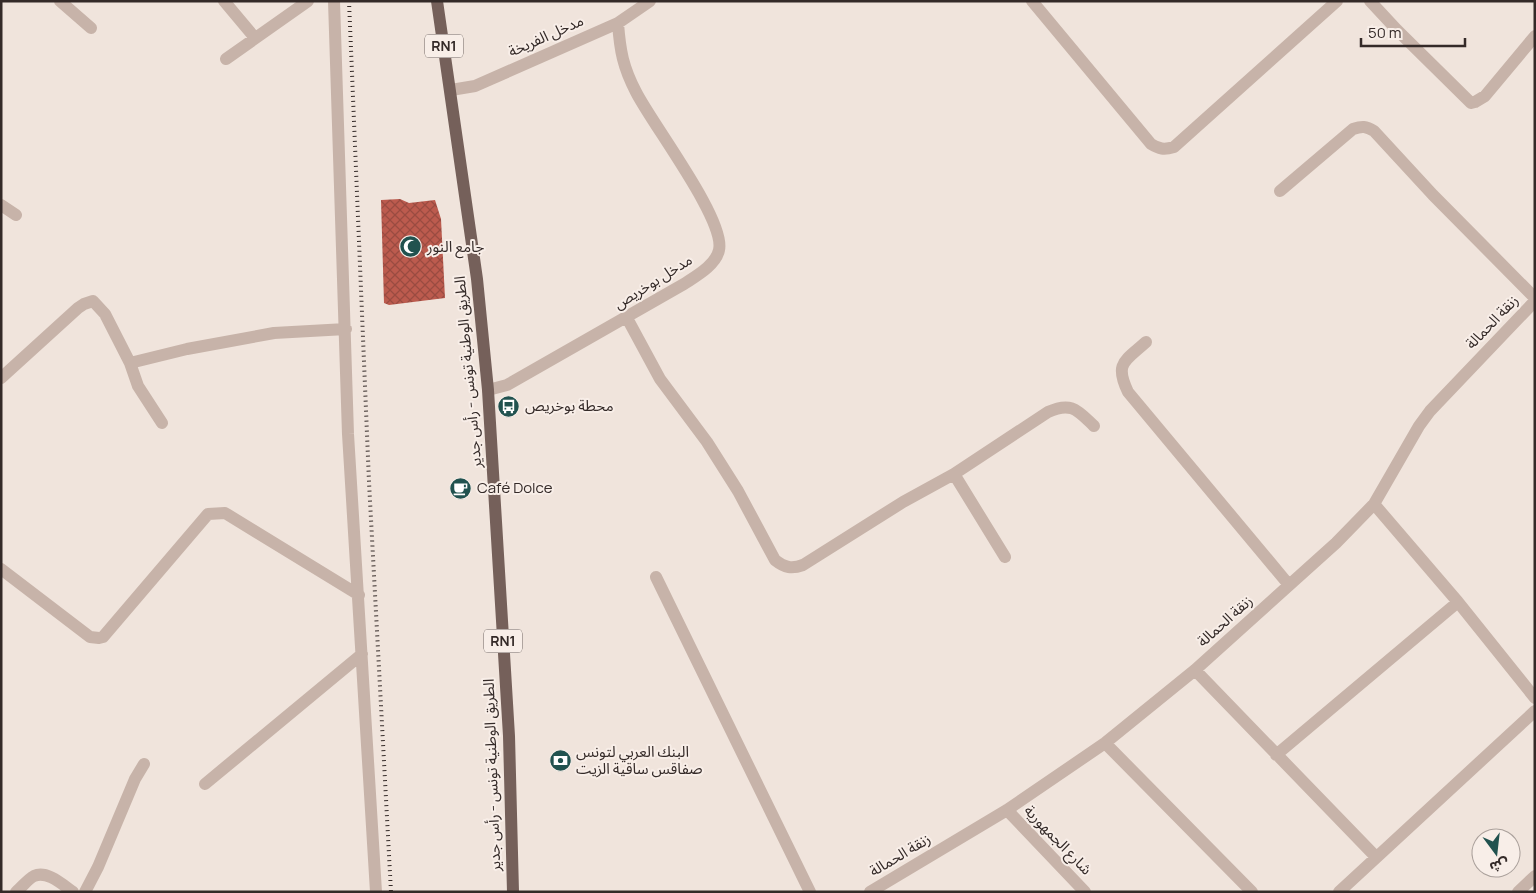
<svg xmlns="http://www.w3.org/2000/svg" width="1536" height="893" font-family="Manrope,'Noto Sans Arabic',sans-serif">
<defs>
<pattern id="building-cross-hatch" width="8" height="8" patternUnits="userSpaceOnUse" patternTransform="scale(1.25)"><rect width="8" height="8" fill="#bc5b4e"/><path d="M0 0l8 8M0 8l8-8" fill="none" stroke="#9a4b41"/></pattern>
</defs>
<rect width="100%" height="100%" fill="#f0e4dc"/>
<path fill="url(#building-cross-hatch)" d="M400,199L409,203L435,200L441,219L445,298L389,305L384,303L381,200Z"/>
<g fill="none" stroke-linecap="round" stroke-linejoin="round">
<path stroke="#c7b3a9" stroke-width="12" d="M60,1L91,28
M224,1L255,38
M334,1L348,434L376,892
M1032,1L1151,144C1159,149 1164,150 1174,147L1337,1
M1370,1L1397,30L1471,103L1475,102L1485,96L1535,36
M226,59L308,1
M451,90L475,86L618,23L650,1
M1280,191L1353,129C1362,126 1366,126 1374,131L1433,195L1535,298
M1,205L16,215
M627,318L660,379L707,442L738,491L775,560C785,568 792,569 803,565L903,502L954,474L1005,557
M1146,342C1125,361 1114,363 1128,392L1289,585
M130,363L138,386L162,423
M1,378L78,308L84,304L93,301L105,314L130,363L187,349L274,333L346,329
M488,390L507,385L684,284C696,276 716,265 719,250C726,220 652,124 636,92C623,67 620,51 618,23
M954,474L1048,412C1072,401 1078,411 1094,426
M1374,504L1458,602L1535,698
M1,569L90,637L99,638L103,637L208,514L225,513L359,595
M656,577L810,892
M1195,670L1376,857
M1105,743L1252,892
M1276,755L1458,602
M205,784L362,654
M1007,810L1085,892
M16,892C22,887 28,879 34,876C47,870 63,885 73,892
M85,892L98,867L135,779L144,764
M870,892L1007,810L1105,743L1195,670L1336,543L1374,504L1419,426L1430,411L1535,301
M1339,892L1535,711
M1518,892L1535,876"/>
<path stroke="#75605a" stroke-width="12" d="M437,1L477,279L488,390L509,736L513,892"/>
<path stroke="#342a28" stroke-width="4" stroke-dasharray="1 4" stroke-linecap="butt" d="M349,1L369,482L391,892"/>
</g>
<defs>
<symbol id="mosque-disc" viewBox="-11 -11 22 22"><circle r="9.5" fill="#21524f" stroke="#f8eee8"/><path d="M3.5-4.9A6 6 0 1 0 3.5 4.9A5 5 0 1 1 3.5-4.9Z" fill="#fff"/></symbol>
<symbol id="bus-disc" viewBox="-11 -11 22 22"><circle r="9.5" fill="#21524f" stroke="#f8eee8"/><path d="M-5-6H5V4H4V6H2V4H-2V6H-4V4H-5ZM-3.5-4V0h7V-4ZM-3.5 1.2v1.5H-2V1.2ZM2 1.2v1.5H3.5V1.2Z" fill="#fff"/></symbol>
<symbol id="cafe-disc" viewBox="-11 -11 22 22"><circle r="9.5" fill="#21524f" stroke="#f8eee8"/><path d="M-5.5-4.5H6V0H3Q3 3.5 0 3.5H-2.5Q-5.5 3.5-5.5 0ZM3-3.2v2h1.7v-2ZM-6 4.5H4V6H-6Z" fill="#fff"/></symbol>
<symbol id="bank-disc" viewBox="-11 -11 22 22"><circle r="9.5" fill="#21524f" stroke="#f8eee8"/><path d="M-6-4H6V4H-6ZM0-2.3a2.3 2.3 0 1 0 0 4.6a2.3 2.3 0 1 0 0-4.6Z" fill="#fff"/></symbol>
</defs>
<g fill-rule="evenodd">
<use href="#mosque-disc" x="398" y="234" width="25" height="25"/>
<use href="#bus-disc" x="496" y="394" width="25" height="25"/>
<use href="#cafe-disc" x="448" y="476" width="25" height="25"/>
<use href="#bank-disc" x="548" y="748" width="25" height="25"/>
</g>
<g text-anchor="middle" stroke-width="4" stroke-linejoin="round" paint-order="stroke">
<g fill="#f8eee8" stroke="#6f6562" stroke-width="1">
<rect x="425" y="34.5" width="38" height="23" rx="4"/>
<rect x="484" y="629.5" width="38" height="23" rx="4"/>
</g>
<g font-size="14" font-weight="bold" fill="#342a28">
<text x="444" y="51">RN1</text>
<text x="503" y="646">RN1</text>
</g>
<g font-size="15" fill="#342a28" stroke="#f8eee8">
<text transform="translate(546 36) rotate(-24)" y="5">مدخل الفريخة</text>
<text transform="translate(653 282) rotate(-32)" y="5">مدخل بوخريص</text>
<text transform="translate(1492 322) rotate(-46)" y="5">زنقة الحمالة</text>
<text transform="translate(468 372) rotate(-95)" y="5">الطريق الوطنية تونس - رأس جدير</text>
<text transform="translate(1225 621) rotate(-42)" y="5">زنقة الحمالة</text>
<text transform="translate(492 775) rotate(-92)" y="5">الطريق الوطنية تونس - رأس جدير</text>
<text transform="translate(1058 840) rotate(46)" y="5">شارع الجمهورية</text>
<text transform="translate(900 855) rotate(-31)" y="5">زنقة الحمالة</text>
</g>
<g font-size="15" fill="#342a28" stroke="#f8eee8" text-anchor="start">
<text x="427" y="252">جامع النور</text>
<text x="525" y="411">محطة بوخريص</text>
<text x="477" y="493">Café Dolce</text>
<text x="576" y="757">البنك العربي لتونس<tspan x="576" dy="17">صفاقس ساقية الزيت</tspan></text>
</g>
</g>
<rect width="1536" height="893" fill="none" stroke="#342a28" stroke-width="5"/>
<g transform="translate(1496 853) rotate(165)"><circle r="24" fill="#f8eee8" stroke="#aaa09b"/>
<path d="M0-4L9 19L0 12L-9 19Z" fill="#21524f"/>
<text y="-8" font-size="14" font-weight="bold" text-anchor="middle" fill="#342a28">ش</text>
</g>
<path d="M1361 38v8h104v-8" fill="none" stroke="#342a28" stroke-width="2.5"/>
<text x="1368" y="38" font-size="15" fill="#342a28" stroke="#f8eee8" stroke-width="4" paint-order="stroke">50 m</text>
</svg>
